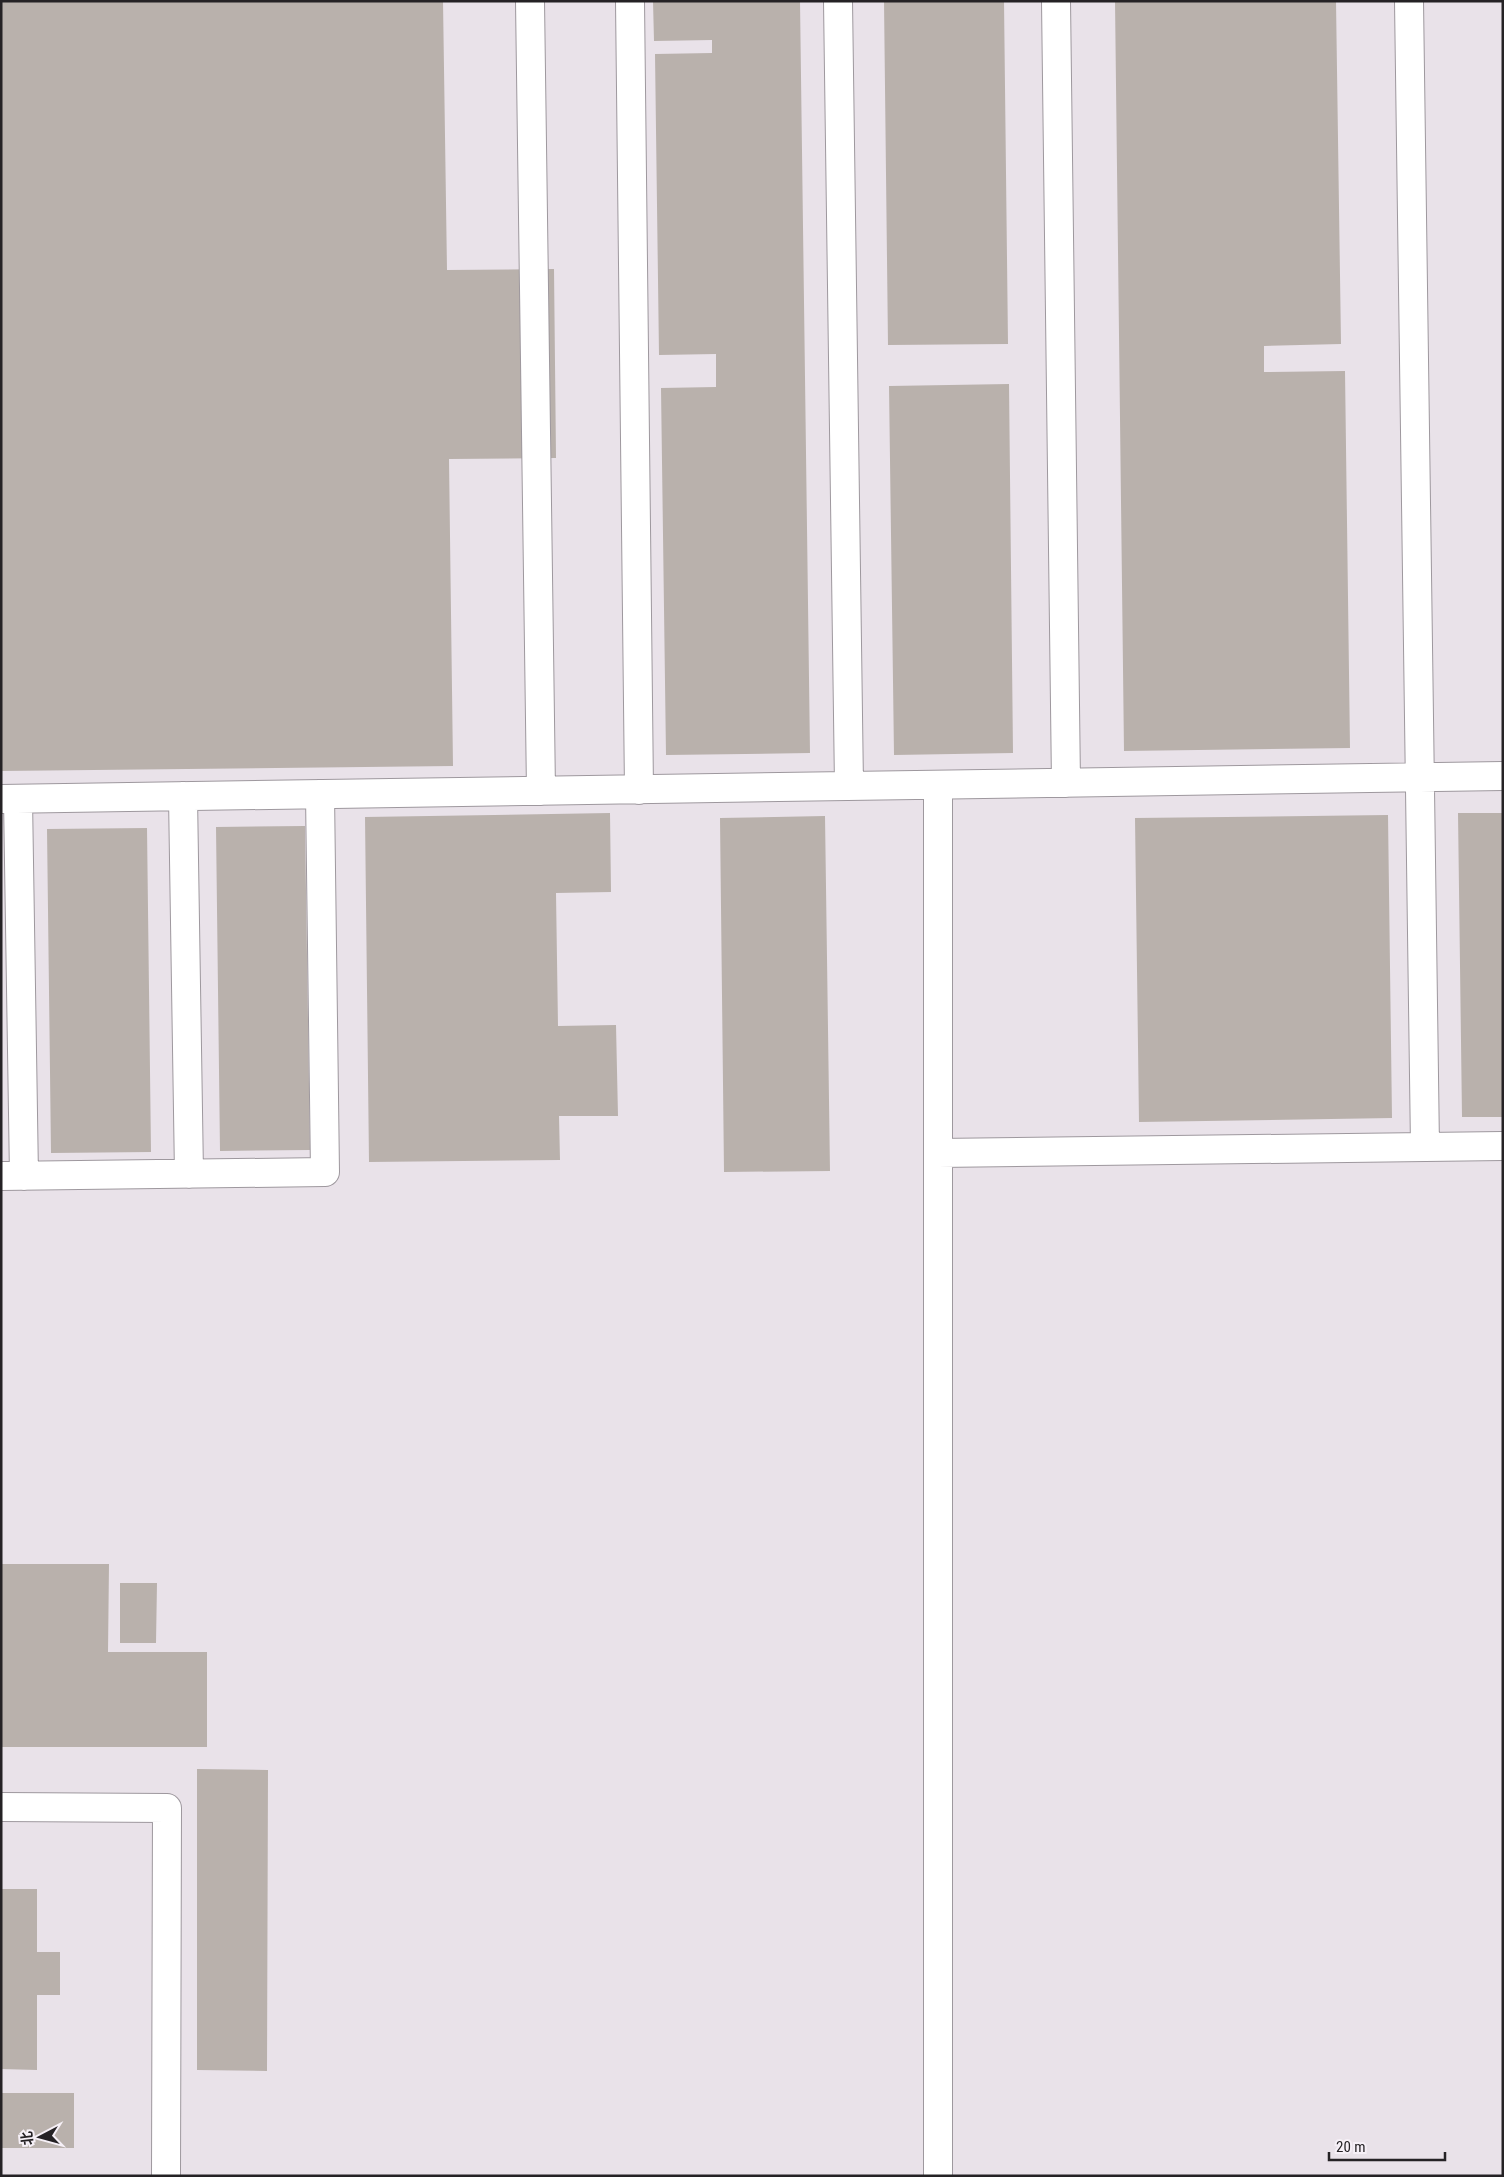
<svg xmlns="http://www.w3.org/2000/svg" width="1504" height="2177" font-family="'Roboto Condensed','Noto Sans SC',sans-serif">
<rect width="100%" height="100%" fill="#e9e2e9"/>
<path fill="#b9b1ac" d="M1,1H443L447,270L554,269L556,458L449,459L453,766L1,771Z
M653,1H800L810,753L666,755L661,388L716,387V354L659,355L655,54L712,53V40L654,41Z
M884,1H1004L1008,344L888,345Z
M1115,1H1336L1341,344L1264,346V372L1345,371L1350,748L1124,751Z
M1009,384L1013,753L894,755L889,386Z
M610,813L611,892L556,893L558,1026L616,1025L618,1116H559L560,1160L369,1162L365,817Z
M1458,813H1503V1117H1462Z
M1388,815L1392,1118L1139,1122L1135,818Z
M825,816L830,1171L724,1172L720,818Z
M305,826L310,1150L220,1151L216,827Z
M147,828L151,1152L51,1153L47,829Z
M1,1564H109L108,1652H207V1747H1Z
M120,1583H157L156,1643H120Z
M197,1769L268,1770L267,2071L197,2070Z
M1,1889H37V1952H60V1995H37V2070L1,2069Z
M1,2093H74V2148H1Z"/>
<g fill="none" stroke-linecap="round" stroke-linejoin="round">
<defs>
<path id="minor" d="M530,1L541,791
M630,1L639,790
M838,1L849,786
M1056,1L1066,783
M1409,1L1425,1147
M183,796L189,1174
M1,799L1503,776
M18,799L24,1176
M938,1153L1503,1146
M1,1176L325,1172L320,794
M1,1807L167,1808L166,2176
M938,2176V785"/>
</defs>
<use href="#minor" stroke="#9e989e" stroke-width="30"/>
<use href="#minor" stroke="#fff" stroke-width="28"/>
</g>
<rect width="1504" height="2177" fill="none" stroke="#252225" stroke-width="5"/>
<g transform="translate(40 2137) rotate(264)" stroke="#f6f0f7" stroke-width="4" paint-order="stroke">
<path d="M0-4L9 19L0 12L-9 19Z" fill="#252225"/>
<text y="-8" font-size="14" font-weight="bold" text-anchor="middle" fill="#252225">北</text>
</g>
<path d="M1329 2152v8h116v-8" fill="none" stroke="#252225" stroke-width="2.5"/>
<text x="1336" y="2152" font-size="15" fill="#252225" stroke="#f6f0f7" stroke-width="4" paint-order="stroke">20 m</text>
</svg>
